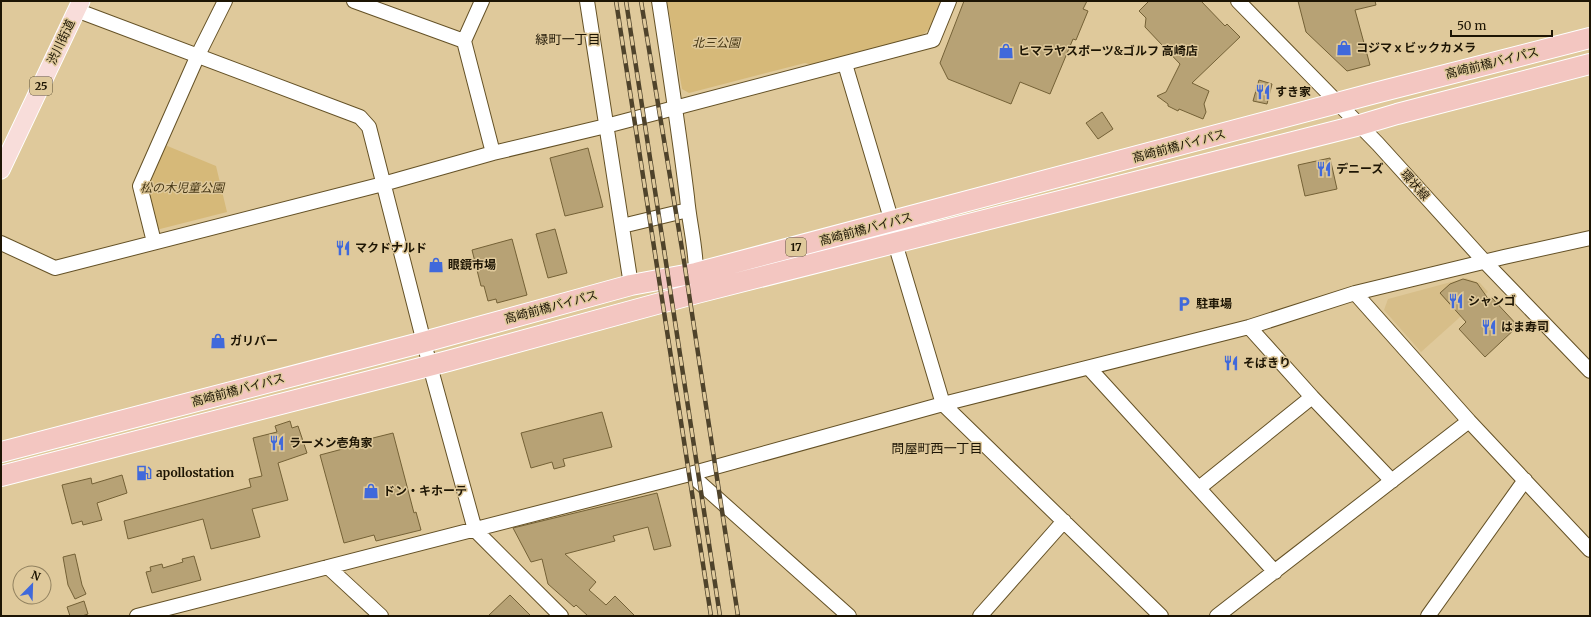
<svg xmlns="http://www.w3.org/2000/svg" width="1591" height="617" font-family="Merriweather,'Noto Sans JP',serif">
<rect width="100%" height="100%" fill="#dfc99b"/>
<path fill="#d7be89" d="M1466,278L1480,283L1488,292L1421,352L1384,310L1388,299Z"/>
<path fill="#d6b979" d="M667,1H943C936,20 934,30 914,39L812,65L805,63L689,93L682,89Z
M165,145L216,166L227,212L156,230L145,187Z"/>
<path fill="#b7a275" stroke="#746136" d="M964,1H1087L1083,9L1088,11L1076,40L1073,39L1050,94L1020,82L1011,104L948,79L940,63Z
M1149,1H1201L1225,26L1227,24L1240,37L1192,83L1209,91L1204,104L1206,112L1203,119L1179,109L1178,111L1168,106V104L1157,96L1166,92L1180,64L1145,27L1146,18L1139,11Z
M1298,1H1375L1376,5L1355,10L1370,65L1347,71L1306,32Z
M1259,80L1272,84L1267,104L1253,101Z
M1102,112L1113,129L1098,139L1086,123Z
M588,148L603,207L565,216L550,158Z
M1330,158L1337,189L1305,196L1298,165Z
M555,229L567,273L548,278L536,234Z
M512,239L527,295L497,303L496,299L488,301L484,286H481L472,250Z
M1463,279L1477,283L1489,300L1492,298L1518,326L1485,357L1459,329L1466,322L1440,293L1450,284Z
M602,412L612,447L563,459L565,466L554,469L552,462L531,468L521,433Z
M290,421L292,428L298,426L307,453L278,463L288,500L252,509L260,537L211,549L203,519L128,539L124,521L251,487L249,479L262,476L253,438L277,432L275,426Z
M393,433L414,513L416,512L421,530L376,541L374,535L344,543L320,455L354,446L353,443Z
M122,475L127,493L97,503L102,520L83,525L82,521L72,524L62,485L91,478L92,484Z
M657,493L671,546L654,550L648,527L613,536L615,541L565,554L596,582L589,590L606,605L615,596L635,616H588L576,605L574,607L548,584L542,559L531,562L513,528Z
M75,554L82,585L86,594L75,599L68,585L63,557Z
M194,556L201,580L152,593L146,572L151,571L150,567L162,564L163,568L183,562L182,559Z
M510,595L531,616H488Z
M84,601L88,614L82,616H70L67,607Z"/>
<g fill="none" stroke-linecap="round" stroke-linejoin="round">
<defs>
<path id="minor" d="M354,1L464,41
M482,1L464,41L493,153
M587,1L631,285
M659,1C669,66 679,131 687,197C689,222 696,247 696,273
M1238,1L1378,144L1484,261L1590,371
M76,10L360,117L369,127L430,366L475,530L561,616
M845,64L892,222
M622,226L688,210
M154,242L140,186L198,55L225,1
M1,243L55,268L383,184L493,153L606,126L933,40L949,1
M895,243L943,404L1161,616
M1355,293L1469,421L1590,550
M1249,327L1312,397L1392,481
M1089,368L1275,572
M690,474L849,616
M1199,488L1312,397
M328,567L381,616
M137,616L690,474L943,404L1249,327L1355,293L1504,257L1590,238
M980,616L1064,521
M1217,616L1469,421
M1428,616L1525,480"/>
<path id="major" d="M1,170L81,1"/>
<path id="highway" d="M1,452L424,342L631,285L696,273L1375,93L1590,38
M1,476L448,361L697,293L1360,125L1397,114L1590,64"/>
</defs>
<use href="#minor" stroke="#645126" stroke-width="16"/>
<use href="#major" stroke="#fff" stroke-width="19"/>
<use href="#highway" stroke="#fff" stroke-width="22"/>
<use href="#minor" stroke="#fff" stroke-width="14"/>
<use href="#major" stroke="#f8ddda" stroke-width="17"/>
<use href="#highway" stroke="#f3c6c1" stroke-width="20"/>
<defs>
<path id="rail" d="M616,1L711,616
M626,1L720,616
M641,1L684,261L738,616"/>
</defs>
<use href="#rail" stroke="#4f432b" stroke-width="4.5"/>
<use href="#rail" stroke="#dfc99b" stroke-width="3" stroke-dasharray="9" stroke-linecap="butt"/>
</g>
<defs>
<symbol id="shop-bare" viewBox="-9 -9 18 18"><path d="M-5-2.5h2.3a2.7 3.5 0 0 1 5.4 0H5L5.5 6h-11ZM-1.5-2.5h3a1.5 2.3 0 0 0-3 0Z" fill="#4069db" stroke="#dfc99b" stroke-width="2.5" paint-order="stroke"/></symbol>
<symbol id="restaurant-bare" viewBox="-9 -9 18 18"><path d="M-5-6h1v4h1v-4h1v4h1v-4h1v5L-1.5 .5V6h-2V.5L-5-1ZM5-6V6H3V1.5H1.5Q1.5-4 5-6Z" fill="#4069db" stroke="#dfc99b" stroke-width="2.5" paint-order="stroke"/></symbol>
<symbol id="parking-bare" viewBox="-9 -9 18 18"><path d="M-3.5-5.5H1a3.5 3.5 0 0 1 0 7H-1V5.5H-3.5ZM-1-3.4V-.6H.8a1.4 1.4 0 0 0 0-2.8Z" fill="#4069db" stroke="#dfc99b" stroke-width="2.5" paint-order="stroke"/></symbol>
<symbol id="fuel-bare" viewBox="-9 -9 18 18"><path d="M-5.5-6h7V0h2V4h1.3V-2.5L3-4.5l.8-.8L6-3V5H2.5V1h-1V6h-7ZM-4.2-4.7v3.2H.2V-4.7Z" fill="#4069db" stroke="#dfc99b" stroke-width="2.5" paint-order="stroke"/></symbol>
</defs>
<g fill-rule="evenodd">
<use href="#shop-bare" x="1333" y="37" width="22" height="22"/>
<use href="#shop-bare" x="995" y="40" width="22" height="22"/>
<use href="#restaurant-bare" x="1252" y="81" width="22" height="22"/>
<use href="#restaurant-bare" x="1313" y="158" width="22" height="22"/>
<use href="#restaurant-bare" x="332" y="237" width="22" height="22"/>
<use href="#shop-bare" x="425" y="254" width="22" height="22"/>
<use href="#restaurant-bare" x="1445" y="290" width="22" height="22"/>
<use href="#parking-bare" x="1173" y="293" width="22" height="22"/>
<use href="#restaurant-bare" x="1478" y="316" width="22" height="22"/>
<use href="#shop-bare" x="207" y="330" width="22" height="22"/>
<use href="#restaurant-bare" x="1220" y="352" width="22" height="22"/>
<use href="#restaurant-bare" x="266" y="432" width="22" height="22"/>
<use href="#fuel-bare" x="133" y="462" width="22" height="22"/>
<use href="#shop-bare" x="360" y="480" width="22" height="22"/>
</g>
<g text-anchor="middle" stroke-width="3" stroke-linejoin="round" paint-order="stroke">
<g fill="#dfc99b" stroke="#574b31" stroke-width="1">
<rect x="30" y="77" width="22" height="18" rx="3"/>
<rect x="786" y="238" width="20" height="18" rx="3"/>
</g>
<g font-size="11" font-weight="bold" fill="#1d1504">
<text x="41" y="90">25</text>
<text x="796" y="251">17</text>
</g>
<g font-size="12" fill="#1d1504" stroke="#dfc99b">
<text transform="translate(61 42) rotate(-65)" y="4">渋川街道</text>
<text transform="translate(1492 63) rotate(-14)" y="4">高崎前橋バイパス</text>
<text transform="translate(1179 146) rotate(-15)" y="4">高崎前橋バイパス</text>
<text transform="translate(1415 185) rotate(48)" y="4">環状線</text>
<text transform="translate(866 229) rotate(-15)" y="4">高崎前橋バイパス</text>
<text transform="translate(551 307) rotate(-15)" y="4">高崎前橋バイパス</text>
<text transform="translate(238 390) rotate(-15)" y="4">高崎前橋バイパス</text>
</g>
<g font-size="12" font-style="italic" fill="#453614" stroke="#dfc99b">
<text x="716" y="47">北三公園</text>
<text x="182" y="192">松の木児童公園</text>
</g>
<g font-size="12" font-weight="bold" fill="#1d1504" stroke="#dfc99b" text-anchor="start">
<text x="1356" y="52">コジマｘビックカメラ</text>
<text x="1018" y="55">ヒマラヤスポーツ&amp;ゴルフ 高崎店</text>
<text x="1275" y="96">すき家</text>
<text x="1336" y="173">デニーズ</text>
<text x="355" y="252">マクドナルド</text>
<text x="448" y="269">眼鏡市場</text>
<text x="1468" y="305">シャンゴ</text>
<text x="1196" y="308">駐車場</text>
<text x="1501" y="331">はま寿司</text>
<text x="230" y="345">ガリバー</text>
<text x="1243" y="367">そばきり</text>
<text x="289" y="447">ラーメン壱角家</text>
<text x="156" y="477">apollostation</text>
<text x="383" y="495">ドン・キホーテ</text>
</g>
<g font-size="13" fill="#1d1504" stroke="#dfc99b">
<text x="568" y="44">緑町一丁目</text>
<text x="937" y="453">問屋町西一丁目</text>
</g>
</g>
<rect width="1591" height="617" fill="none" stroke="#1d1504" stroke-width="4"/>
<g transform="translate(32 585) rotate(23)"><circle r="19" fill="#dfc99b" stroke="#91815f"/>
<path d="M0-3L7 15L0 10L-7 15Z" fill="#4069db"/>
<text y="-6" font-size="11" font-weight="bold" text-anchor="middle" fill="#1d1504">N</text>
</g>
<path d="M1451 30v6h101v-6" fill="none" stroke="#1d1504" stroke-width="2"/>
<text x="1457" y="30" font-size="12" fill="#1d1504" stroke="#dfc99b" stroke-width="3" paint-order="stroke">50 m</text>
</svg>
